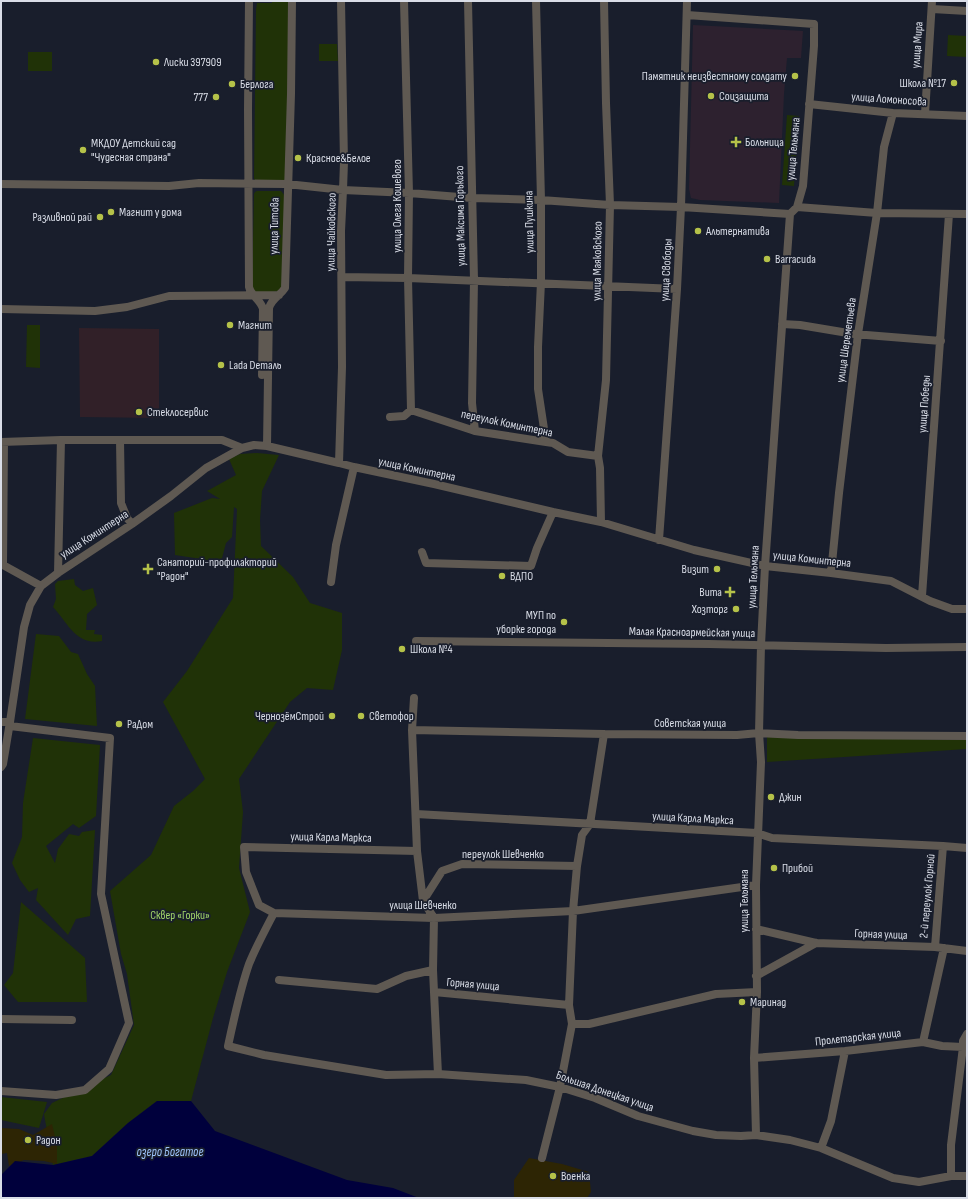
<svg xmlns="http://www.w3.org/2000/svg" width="968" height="1199" font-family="'Sofia Sans Condensed',sans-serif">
<rect width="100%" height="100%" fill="#191e2c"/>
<path fill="#312028" d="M79,328L159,329V418L80,417Z"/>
<path fill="#2d212f" d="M693,25L803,31L801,58H787L784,94L779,203L700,200L691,198L689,189Z"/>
<path fill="#203207" d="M272,1H290L286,180L255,181L254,178L256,10L257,3H272Z
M948,35L967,36V57L947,56Z
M319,44H337L338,61H319Z
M28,52H52V71H28Z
M787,115L799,116L794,186L782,185Z
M257,191H281L285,196L282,286L280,291L256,294L252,289L254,194L255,192Z
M27,325H40V368L26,367Z
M257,453L279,455L262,491L260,520L261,546L293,577L310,603L342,613V650L333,690L307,688L290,702L239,779L243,812L239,868L250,912L227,972L213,1018L191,1101H157L128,1123L92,1156L53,1165L44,1114L52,1103L111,1075L134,1025L127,974L121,954L110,891L151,855L174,806L193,791L205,779L163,702L187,671L233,598L237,509L234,507L232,537L226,543L221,562L175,555L174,513L212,498L220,499L207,491L236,475L229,459L240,454Z
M74,579L75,585L83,591L93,588L97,605L87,614L86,630H95L94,634L102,635V641C76,646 68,623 53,607L56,599L55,584L58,581Z
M36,634L59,636L71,652L78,654L87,674L95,686L97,726L25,719Z
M767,737L967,740V749L767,762Z
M33,738L100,745L96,816L79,828L73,824L46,846L55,863L58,849L69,834L79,836L82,832L95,830L90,916L76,919L68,935L36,900L38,888L29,892L20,880L12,863L22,837L23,803Z
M21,902L85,958L87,1002H18L4,985L13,973Z
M1,1097L47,1102L39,1128L1,1120Z"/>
<path fill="#2d2504" d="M52,1124L57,1145V1164L44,1161L24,1160L9,1166L7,1153L1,1154V1128L19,1129L33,1135Z
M529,1158L562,1164L589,1172L591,1192L587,1198H514V1180Z"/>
<path fill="#00003c" d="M157,1101H191L215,1131L347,1180L393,1188L419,1198H1V1175L15,1161L53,1165L92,1156L128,1123Z"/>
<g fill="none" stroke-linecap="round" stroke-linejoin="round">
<path stroke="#5f5952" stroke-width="8" d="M249,1L248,109L249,287C251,296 261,300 263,309L262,375
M404,1L409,193L408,278L411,410
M468,1L474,280L472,403L475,431
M536,1L541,200V282L538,347V389L546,442
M932,9L967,11
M687,15L814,24V46L803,186L797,207L790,214L765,566L761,645L759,733L761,762L756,885L757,992L754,1058L756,1135
M809,104L893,113L967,116
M925,114L932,1
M1,184L169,186L199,183L287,184L343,190L409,193L472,198L541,200L610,205L681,207L790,214
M797,207L877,213L967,214
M342,277L408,278L677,289
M1,309L95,311L127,307L169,296L279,295
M782,324L800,325L854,334L941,341
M390,417L404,416L411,410L475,431L546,442L553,443L568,452L598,456
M120,440L121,503L127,518L132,524
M1,442L61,440H222L242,448
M4,442L3,565L41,586
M267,446L269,308C272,298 280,296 285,288L291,94L292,1
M339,463L342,367L341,231L343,190L344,162L341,1
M601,522L600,468L598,456L606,380L610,205L606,103L604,1
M659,540L677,289L681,207L687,1
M422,552L426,563L531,566L537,548L553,512
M58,573L61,440
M831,573L839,493L858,334L877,213L884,147L893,113
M331,582L336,545L354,467
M922,596L949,214
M416,641L709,644L886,648L967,647
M414,698L412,730L417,851L423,901L434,918L433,970
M1,722H10
M412,730L604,734L737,735L759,733L798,735L967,736
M1,767L3,764L10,722L24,627L30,605L41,586L58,573L132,524L171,496L206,468L242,448L254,445L267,446L339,463L354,467L434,484L553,512L601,522L694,550L765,566L831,573L891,581L930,601L952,609H967
M416,814L757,833L772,838L943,846L967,848
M417,851L244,847L246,872L259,905L274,913L434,918L573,911L756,885
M423,901L442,871L462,864L577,866
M274,913C265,930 256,947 249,964C240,990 234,1018 228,1046L264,1055L386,1075L438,1074L526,1080L560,1087L595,1098L638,1116L693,1131L716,1135L741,1136L756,1135L790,1140L821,1148L893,1178L919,1182L951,1176H967
M756,929L816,943L935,947L967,951
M935,947L943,846
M756,976L816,943
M279,980L377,989L406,976L433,970L434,992L569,1005L572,1024H589L716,994L757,992
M434,992L438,1074
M569,1005L573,911L577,866L582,835L590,824L604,734
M1,1019L72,1020
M923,1042L944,948
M754,1058L845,1051L923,1042L942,1046L963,1047V1041L967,1034
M1,1091L56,1095L85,1090L109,1069L129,1023L101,894L110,738L10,726
M821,1148L831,1121L845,1051
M542,1158L560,1087L572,1024
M951,1176V1145L963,1047"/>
</g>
<g fill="#b5c249" stroke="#191e2c" stroke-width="1.5">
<circle cx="156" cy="62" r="4"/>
<circle cx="795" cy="76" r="4"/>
<circle cx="954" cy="83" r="4"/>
<circle cx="232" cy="84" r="4"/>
<circle cx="711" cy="96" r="4"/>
<circle cx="216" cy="97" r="4"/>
<path d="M734 136h4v4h4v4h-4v4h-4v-4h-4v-4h4z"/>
<circle cx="83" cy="150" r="4"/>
<circle cx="298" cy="158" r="4"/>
<circle cx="111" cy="212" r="4"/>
<circle cx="100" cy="217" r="4"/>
<circle cx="698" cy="231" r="4"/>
<circle cx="767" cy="259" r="4"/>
<circle cx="230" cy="325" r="4"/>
<circle cx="221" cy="365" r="4"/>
<circle cx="139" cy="412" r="4"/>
<path d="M146 563h4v4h4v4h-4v4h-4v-4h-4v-4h4z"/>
<circle cx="717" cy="569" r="4"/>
<circle cx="502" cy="576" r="4"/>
<path d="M728 586h4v4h4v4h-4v4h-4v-4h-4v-4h4z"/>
<circle cx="736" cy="609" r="4"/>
<circle cx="564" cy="622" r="4"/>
<circle cx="402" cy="649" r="4"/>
<circle cx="332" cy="716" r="4"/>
<circle cx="361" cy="716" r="4"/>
<circle cx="119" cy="724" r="4"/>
<circle cx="771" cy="797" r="4"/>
<circle cx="774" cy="868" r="4"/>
<circle cx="742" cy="1002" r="4"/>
<circle cx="28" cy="1140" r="4"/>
<circle cx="553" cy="1176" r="4"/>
</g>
<g text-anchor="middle" stroke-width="3.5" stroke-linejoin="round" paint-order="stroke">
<g font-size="12" fill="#d9dde7" stroke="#191e2c">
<text transform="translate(917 45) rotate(-86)" y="4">улица Мира</text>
<text transform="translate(889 99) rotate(4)" y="4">улица Ломоносова</text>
<text transform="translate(793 149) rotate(-85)" y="4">улица Тельмана</text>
<text transform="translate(397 206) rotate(-90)" y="4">улица Олега Кошевого</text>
<text transform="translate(460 216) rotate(-91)" y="4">улица Максима Горького</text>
<text transform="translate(529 222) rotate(-91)" y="4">улица Пушкина</text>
<text transform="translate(274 226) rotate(-89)" y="4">улица Титова</text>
<text transform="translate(331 232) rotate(-89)" y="4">улица Чайковского</text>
<text transform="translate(597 261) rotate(-89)" y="4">улица Маяковского</text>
<text transform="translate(666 270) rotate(-87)" y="4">улица Свободы</text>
<text transform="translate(846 340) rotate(-82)" y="4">улица Шереметьева</text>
<text transform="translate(924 404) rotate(-86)" y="4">улица Победы</text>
<text transform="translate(507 423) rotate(12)" y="4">переулок Коминтерна</text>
<text transform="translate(417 469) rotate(12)" y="4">улица Коминтерна</text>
<text transform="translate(94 534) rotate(-33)" y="4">улица Коминтерна</text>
<text transform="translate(812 559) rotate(6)" y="4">улица Коминтерна</text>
<text transform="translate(753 577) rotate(-87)" y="4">улица Тельмана</text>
<text transform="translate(692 632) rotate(1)" y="4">Малая Красноармейская улица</text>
<text x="690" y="727">Советская улица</text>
<text transform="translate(693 818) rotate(3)" y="4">улица Карла Маркса</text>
<text transform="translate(331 837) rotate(1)" y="4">улица Карла Маркса</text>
<text x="503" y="858">переулок Шевченко</text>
<text transform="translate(927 896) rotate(-85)" y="4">2-й переулок Горной</text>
<text transform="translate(744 901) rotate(-90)" y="4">улица Тельмана</text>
<text x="423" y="909">улица Шевченко</text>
<text transform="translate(881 934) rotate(2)" y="4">Горная улица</text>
<text transform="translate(473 984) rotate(5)" y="4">Горная улица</text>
<text transform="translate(858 1037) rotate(-6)" y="4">Пролетарская улица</text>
<text transform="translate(605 1091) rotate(19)" y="4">Большая Донецкая улица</text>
</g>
<g font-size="12" fill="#d9dde7" stroke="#191e2c" text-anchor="start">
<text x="164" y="66">Лиски 397909</text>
<text x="787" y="80" text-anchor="end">Памятник неизвестному солдату</text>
<text x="946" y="87" text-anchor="end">Школа №17</text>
<text x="240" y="88">Берлога</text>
<text x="719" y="100">Соцзащита</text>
<text x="208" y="101" text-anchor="end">777</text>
<text x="745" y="146">Больница</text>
<text x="91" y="147">МКДОУ Детский сад<tspan x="91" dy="14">"Чудесная страна"</tspan></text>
<text x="306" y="162">Красное&amp;Белое</text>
<text x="119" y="216">Магнит у дома</text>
<text x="92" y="221" text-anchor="end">Разливной рай</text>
<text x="706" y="235">Альтернатива</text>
<text x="775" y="263">Barracuda</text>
<text x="238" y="329">Магнит</text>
<text x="229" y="369">Lada Dеталь</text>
<text x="147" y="416">Стеклосервис</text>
<text x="157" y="566">Санаторий-профилакторий<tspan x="157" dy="14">"Радон"</tspan></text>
<text x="709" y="573" text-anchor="end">Визит</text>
<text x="510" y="580">ВДПО</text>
<text x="722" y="596" text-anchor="end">Вита</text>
<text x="728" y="613" text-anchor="end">Хозторг</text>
<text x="556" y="619" text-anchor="end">МУП по<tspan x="556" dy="14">уборке города</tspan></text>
<text x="410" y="653">Школа №4</text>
<text x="324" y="720" text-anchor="end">ЧернозёмСтрой</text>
<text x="369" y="720">Светофор</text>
<text x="127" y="728">РаДом</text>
<text x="779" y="801">Джин</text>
<text x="782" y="872">Прибой</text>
<text x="750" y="1006">Маринад</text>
<text x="36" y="1144">Радон</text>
<text x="561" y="1180">Военка</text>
</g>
<g font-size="12" fill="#a0d368" stroke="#191e2c">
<text x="180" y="919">Сквер «Горки»</text>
</g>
<g font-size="13" font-style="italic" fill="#9ec3fb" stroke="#191e2c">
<text x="170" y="1156">озеро Богатое</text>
</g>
</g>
<rect width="968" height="1199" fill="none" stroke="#d9dde7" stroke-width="4"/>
</svg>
